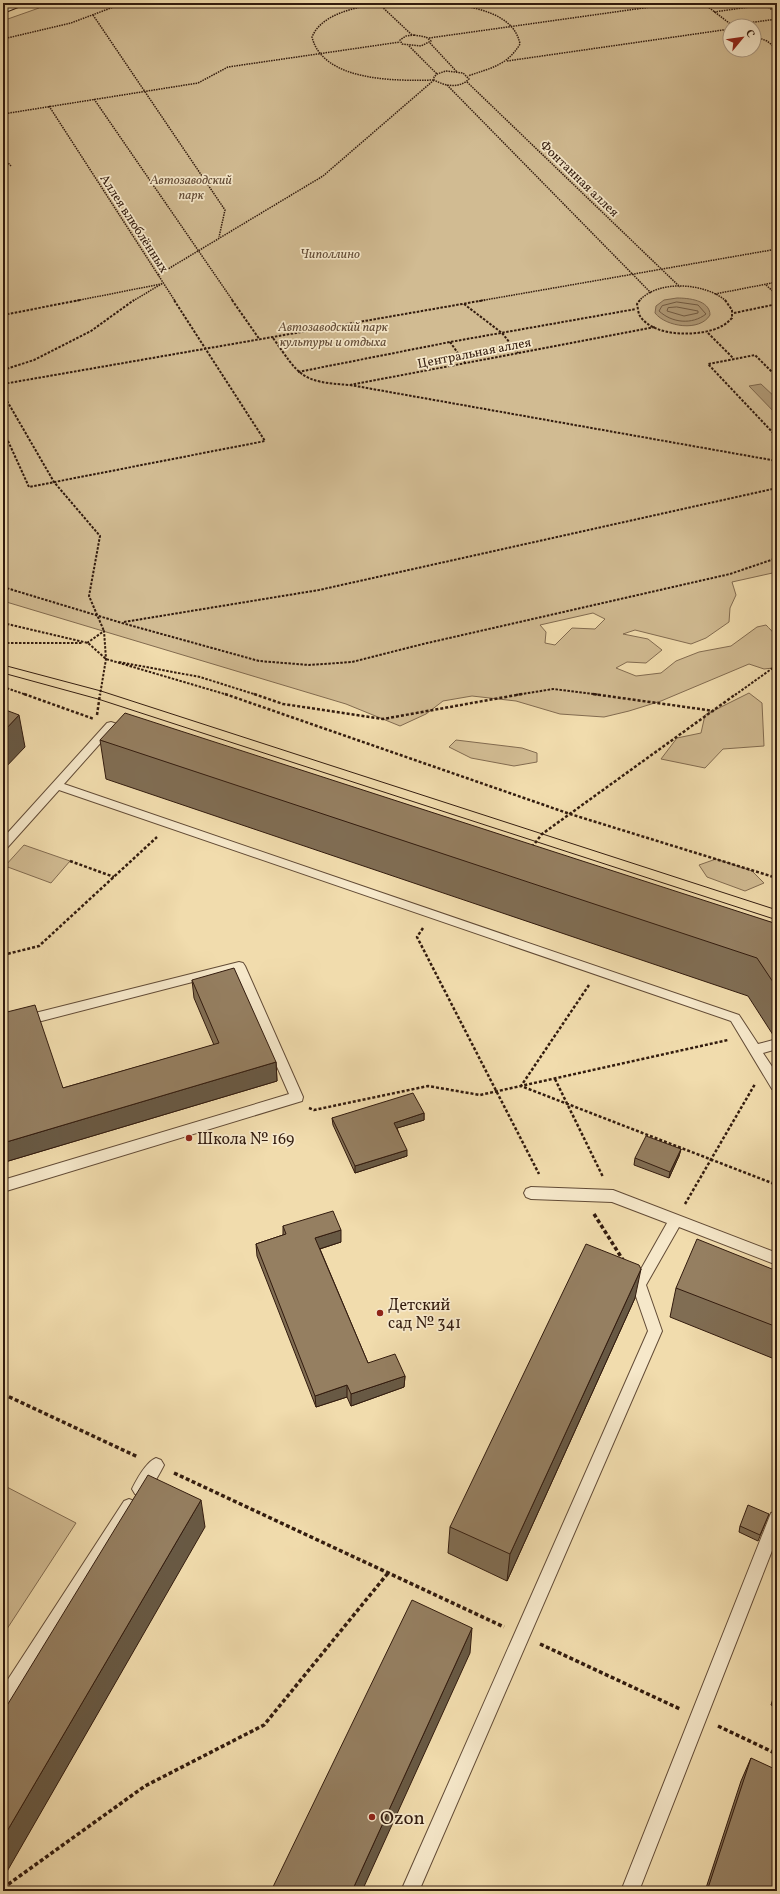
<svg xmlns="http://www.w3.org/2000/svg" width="780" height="1894" font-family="Vollkorn,serif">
<rect width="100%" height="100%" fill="#f1dcad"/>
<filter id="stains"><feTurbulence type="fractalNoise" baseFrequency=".005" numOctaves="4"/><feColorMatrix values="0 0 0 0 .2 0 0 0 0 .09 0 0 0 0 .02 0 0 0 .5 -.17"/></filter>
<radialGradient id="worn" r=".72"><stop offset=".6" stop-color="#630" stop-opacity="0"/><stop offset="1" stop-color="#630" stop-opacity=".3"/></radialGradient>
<path fill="#d1bb92" stroke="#826b50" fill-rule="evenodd" d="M42,3H768L777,9V572L732,582L736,595L730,608L729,622L706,638L691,644L635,630L623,634L648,639L662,650L646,663L627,662L616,668L636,676L661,673L676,661L699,652L731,646L757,627L766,625C769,628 773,632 775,635C779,645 779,660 773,668L764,669L749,664L661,701L629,711L604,717L560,714L516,701L472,696L443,701L426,714L400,726L346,704L3,601V23L5,22V20L39,8L38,5ZM730,26H754V50H730ZM593,613L605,619L595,629L572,628L555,645L545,643L546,632L540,625Z
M749,693L762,703L764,746L723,749L705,768L661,759L677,738L701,733L705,715Z
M456,740L522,748L537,753V762L514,766L471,758L449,747Z
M24,845L70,861L51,883L5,866Z
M716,859L752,871L764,883L745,891L707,877L699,865Z
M3,1485L76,1523L3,1635Z"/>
<path fill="#b09a77" stroke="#7e674d" d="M677,298C688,298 710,300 710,315C700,332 666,327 655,313L656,306L664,300Z
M761,384L777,399V415L749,386Z"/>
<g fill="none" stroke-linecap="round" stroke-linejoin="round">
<path stroke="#715a42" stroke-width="1" d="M677,302L698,305L706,314C692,325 672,323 659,311L662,306Z
M677,307L698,311V313L684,316L667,311L668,308Z"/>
<defs>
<path id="lane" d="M111,722L132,729L133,731L128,734L113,729L64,784L739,1015L758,1044L777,1039V1049L763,1053L777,1074V1090L772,1089L731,1021L59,790L7,848L3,849V838L107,723Z
M239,962L243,963L245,966L303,1097L302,1101L3,1192V1180L289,1094L235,971L3,1031V1021Z
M531,1187L613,1190L777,1253V1265L679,1227L646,1285L662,1331L419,1891H401L648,1331L632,1285L667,1223L612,1202L531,1199L526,1197L524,1193L526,1189Z
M156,1458L161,1460L164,1465C159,1475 150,1492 140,1496L135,1494L132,1489C137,1479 146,1462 156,1458Z
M129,1499L134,1501L137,1506L134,1511L9,1708L3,1710V1687L124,1501Z
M777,1511V1538L639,1891H621L769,1518L771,1513Z"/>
<path id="secondary" d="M10,3H25L23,5L3,13V6Z"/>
</defs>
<use href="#lane" stroke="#624b36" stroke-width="2"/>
<use href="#secondary" stroke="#321b0e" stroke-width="2"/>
<path stroke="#321b0e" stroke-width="1.5" stroke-dasharray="1.5 1" stroke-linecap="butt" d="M378,3L412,35
M379,3C356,8 322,13 312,37C323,82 397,81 434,80
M449,3C475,8 514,13 520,44C507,66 490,68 468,76
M703,3L733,26
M762,3L777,13
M714,12L777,3
M93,15L225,210L219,237
M733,25L777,19
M414,35L426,37L431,41L421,46L402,44L400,40L406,36Z
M754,36L767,41L777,49
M429,38L679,3
M3,39L71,23L124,3
M430,43L457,72
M409,46L437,74
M507,61L730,29
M446,71L463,73L469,79C459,89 445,86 434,80V77L437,74Z
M467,82L680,287
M447,85L651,293
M94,99L233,301
M49,106L175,301
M3,114L198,83L228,67L400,42
M3,158L11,166
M158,275L323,176L434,80
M766,285L777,295
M715,294L777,282
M75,301L161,284
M133,301L163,283
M479,301L777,249
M639,301C658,279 706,283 726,301"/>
<path stroke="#321b0e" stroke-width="2" stroke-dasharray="2.5 1.5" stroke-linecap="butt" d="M232,300L260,340
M640,300L637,304C638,308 638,313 640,316C654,338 702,337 722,326C726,324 729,321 732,318V310L725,300
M464,304L502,333L518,353
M734,313L777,304
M3,315L80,300
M708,333L734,359
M273,338C300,376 300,382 350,385L655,327
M450,342L465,363
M3,370L34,360L91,331L134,300
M298,372L450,342L636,309
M777,377L755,355L708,364L777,437
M3,384L485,300
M350,385L777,461
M3,394L54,482L100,536L89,596L104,631
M3,430L29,487L265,441L174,300
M3,587L122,623L259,661L309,665L352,662L423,644L730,574L777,558
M124,622L319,590L777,488
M3,623L88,643L106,659L228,695
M3,643H82
M87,643L104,631L106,659L100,695
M119,662L200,677L257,695
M3,687L27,695
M516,695L553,689L601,695
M735,695L777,665"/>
<path stroke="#321b0e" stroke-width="2.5" stroke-dasharray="3 2" stroke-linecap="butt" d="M24,694L94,719
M225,694L570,814L777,878
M254,694L283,704L383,719L522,694
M593,694L714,711
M97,715L100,694
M532,847L542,834L736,694
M70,861L114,877
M423,928L417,937L539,1174
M3,955L39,946L157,837
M589,985L521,1086L777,1185
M555,1079L603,1177
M309,1108L314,1110L428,1086L480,1095L728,1040
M685,1204L755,1084"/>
<path stroke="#321b0e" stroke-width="3.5" stroke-dasharray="4 2.5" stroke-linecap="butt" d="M594,1214L623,1260
M3,1394L138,1457
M174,1473L504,1627
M540,1644L680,1709
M718,1726L777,1754
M3,1888L145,1786L264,1725L388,1573"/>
<use href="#lane" fill="#f6e8ca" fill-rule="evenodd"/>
<use href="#secondary" fill="#f6e8ca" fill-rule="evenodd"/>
<path stroke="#321b0e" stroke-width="1" d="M3,665L101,691L777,910
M3,673L98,699L777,920"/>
</g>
<path fill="#806d53" stroke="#321b0e" d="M100,740L777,924V1038H775L748,996L106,779Z
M192,980L276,1062L277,1081L5,1162L3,1153V1013L63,1088L214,1045L194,998Z
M424,1113V1120L397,1128L407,1156L355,1173L333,1125L332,1118Z
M681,1149L679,1156L669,1178L634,1165L635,1158Z
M283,1226L341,1242L320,1249L368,1363L405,1376L404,1387L351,1406L347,1397L316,1407L257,1256L256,1244L283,1235Z
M777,1271V1360L670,1317L676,1288Z
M635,1298L507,1581L448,1553L450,1527Z
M769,1514L758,1541L739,1532L740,1526Z
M777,1686V1708L771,1705Z
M751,1758L777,1891H705L741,1781Z"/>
<path fill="#685944" stroke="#321b0e" d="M19,715L25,747L3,770V732Z
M276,1062L277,1081L5,1162L3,1153V1143Z
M424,1113V1120L394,1129V1123Z
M681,1149L679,1156L669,1178L670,1172Z
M407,1150V1156L355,1173V1166Z
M341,1230V1242L316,1250L315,1238Z
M641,1269L635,1298L507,1581L510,1554Z
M405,1376L404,1387L351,1406V1394Z
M347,1385V1397L316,1407L315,1396Z
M201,1500L205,1527L5,1875L3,1871V1838Z
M472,1628L470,1653L362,1891H352Z"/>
<path fill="#957f61" stroke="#321b0e" d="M3,709L19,715L3,732Z
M125,713L777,924V988L757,958L100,740Z
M234,968L276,1062L3,1143V1013L35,1005L63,1088L219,1043L192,980Z
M413,1093L424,1113L394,1123L407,1150L355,1166L332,1118Z
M646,1136L681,1149L670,1172L635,1158Z
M333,1211L341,1230L315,1238L368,1363L395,1354L405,1376L351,1394L347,1385L315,1396L256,1244L286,1234L283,1226Z
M697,1239L777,1271V1327L676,1288Z
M586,1244L639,1265L641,1269L510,1554L450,1527Z
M148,1475L201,1500L3,1838V1712Z
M748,1505L769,1514L760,1535L740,1526Z
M412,1600L472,1628L352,1891H271Z
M751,1758L777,1770V1891H707Z"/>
<g fill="#8f2418" stroke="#f6e8ca" stroke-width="1.5">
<circle cx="189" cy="1138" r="4"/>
<circle cx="380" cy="1313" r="4"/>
<circle cx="372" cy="1817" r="4"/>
</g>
<g text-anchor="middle" stroke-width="3.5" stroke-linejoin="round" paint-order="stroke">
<g font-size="13" fill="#321b0e" stroke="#f6e8ca">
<text transform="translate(580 178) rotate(44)" y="5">Фонтанная аллея</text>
<text transform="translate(135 223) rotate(57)" y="5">Аллея влюблённых</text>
<text transform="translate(474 352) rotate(-11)" y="5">Центральная аллея</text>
</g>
<g font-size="13" font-style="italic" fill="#624b36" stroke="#f6e8ca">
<text x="191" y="184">Автозаводский<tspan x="191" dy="15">парк</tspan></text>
<text x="330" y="258">Чиполлино</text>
<text x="333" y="331">Автозаводский парк<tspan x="333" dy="15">культуры и отдыха</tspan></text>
</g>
<g font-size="16" fill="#321b0e" stroke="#f6e8ca" text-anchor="start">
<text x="197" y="1144">Школа № 169</text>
<text x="388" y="1310">Детский<tspan x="388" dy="18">сад № 341</tspan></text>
</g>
<g font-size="19" fill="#321b0e" stroke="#f6e8ca" text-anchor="start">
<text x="380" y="1824">Ozon</text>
</g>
</g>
<rect width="780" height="1894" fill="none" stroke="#f1dcad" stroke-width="16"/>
<rect x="4" y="4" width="772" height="1886" fill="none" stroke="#321b0e" stroke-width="2"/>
<rect x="8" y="8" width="764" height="1878" fill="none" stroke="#321b0e"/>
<g transform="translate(742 38) rotate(61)"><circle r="19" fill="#f6e8ca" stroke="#a8967f"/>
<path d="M0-3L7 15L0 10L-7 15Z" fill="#8f2418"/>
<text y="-6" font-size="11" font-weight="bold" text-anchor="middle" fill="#321b0e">С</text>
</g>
<rect width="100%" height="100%" filter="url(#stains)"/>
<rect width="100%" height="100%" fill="url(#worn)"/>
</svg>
